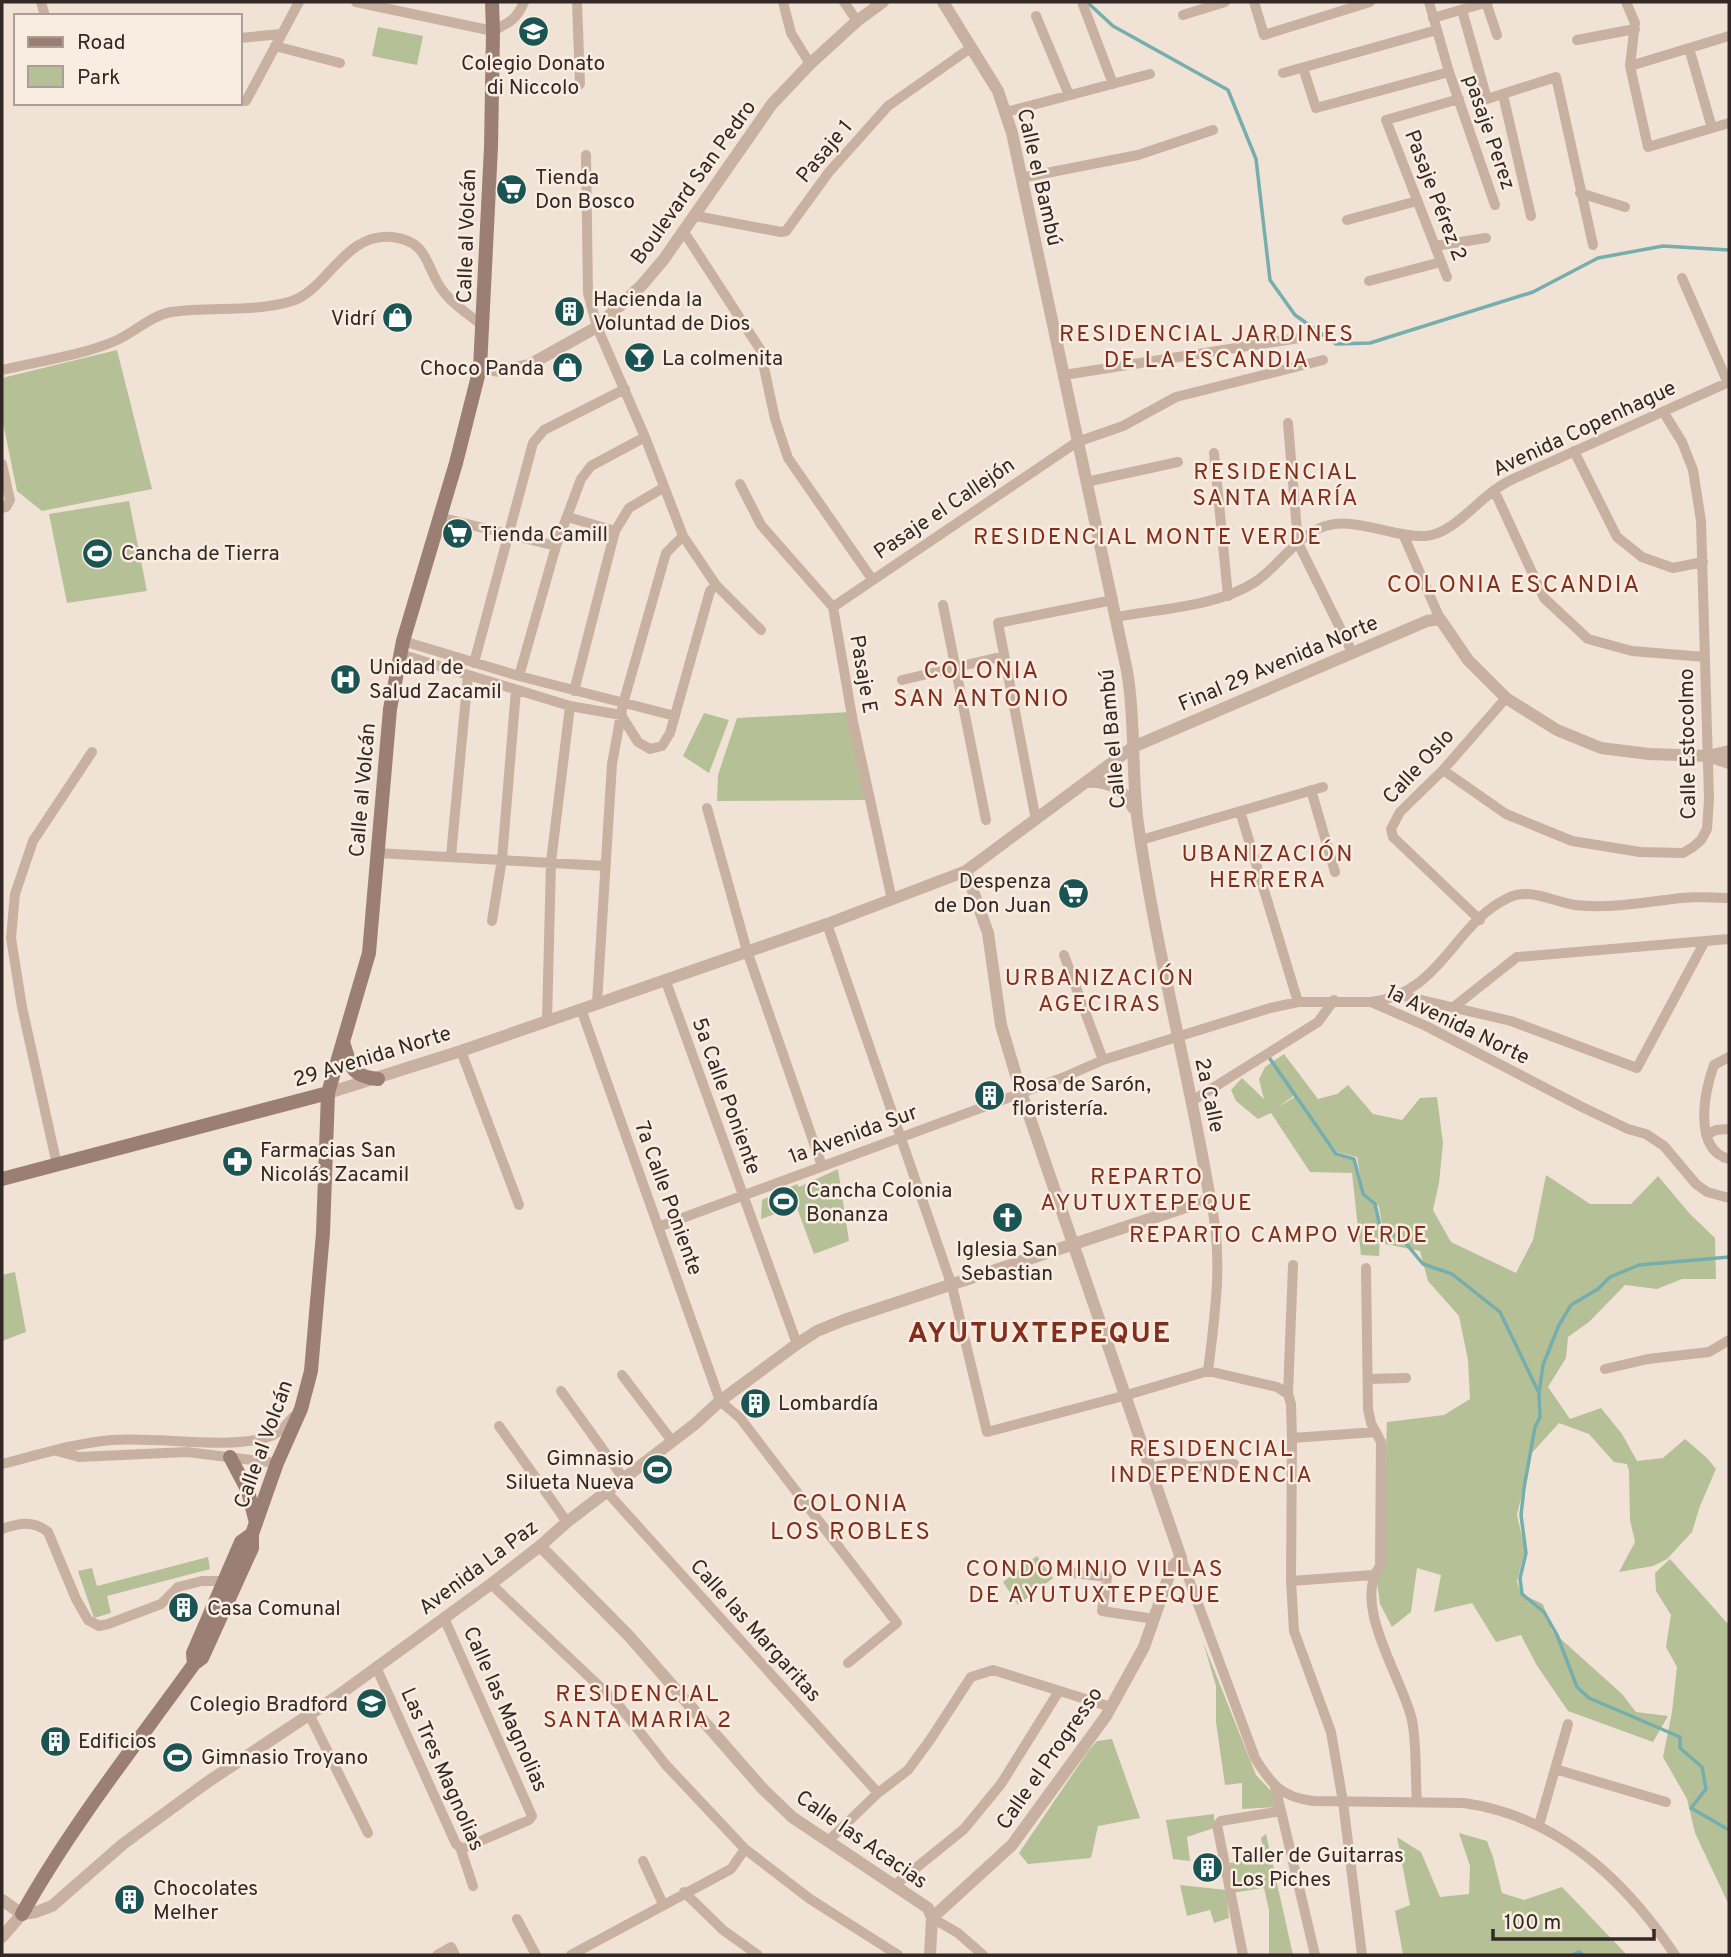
<svg xmlns="http://www.w3.org/2000/svg" width="1731" height="1957" font-family="Overpass,sans-serif">
<rect width="100%" height="100%" fill="#f1e2d6"/>
<path fill="#b5c096" d="M378,27L423,36L417,65L372,56Z
M117,350L152,489L42,511L17,491L2,418V378Z
M129,501L147,591L67,603L49,514Z
M851,712L866,800L717,801L718,775L737,718Z
M704,713L729,720L709,773L683,756Z
M1284,1054L1318,1099L1337,1094L1348,1085L1373,1114L1402,1120L1420,1098L1437,1097L1443,1143L1439,1183L1433,1210L1451,1242L1516,1273L1533,1240L1546,1175L1590,1204H1631L1658,1176L1690,1214L1715,1238L1716,1279H1682L1657,1289L1625,1285L1589,1322L1568,1337L1566,1358L1548,1387L1570,1419L1601,1408L1622,1434L1637,1461L1663,1458L1685,1439L1707,1458L1716,1469L1700,1506L1692,1532L1667,1559L1653,1566L1619,1572L1635,1542L1630,1520L1629,1471L1627,1464L1614,1462L1589,1434L1559,1423L1531,1454L1517,1515L1525,1550L1517,1581L1521,1594L1543,1604L1552,1631L1622,1694L1636,1712L1668,1716L1653,1742L1568,1711L1536,1664L1521,1635L1496,1642L1472,1603L1434,1612L1441,1575L1417,1568L1411,1612L1392,1627L1380,1604L1376,1575L1384,1499L1387,1422L1444,1415L1470,1399L1468,1360L1459,1316L1428,1281L1420,1251L1385,1244L1379,1206L1363,1193L1357,1157L1337,1152L1295,1095L1278,1107L1295,1097L1336,1156L1355,1161L1361,1194L1376,1207L1380,1237L1379,1256L1361,1255L1352,1173L1310,1172L1271,1113L1258,1119L1236,1101L1231,1090L1242,1078L1264,1099L1259,1079L1265,1067Z
M838,1169L849,1241L814,1254L797,1208L800,1205L761,1219L762,1200L797,1184L799,1187Z
M15,1272L26,1332L2,1341V1275Z
M1037,1556L1053,1578L1018,1605L1003,1582Z
M208,1557L210,1569L107,1596L111,1613L94,1618L78,1571L92,1568L97,1586Z
M1670,1559L1729,1625V1905L1695,1833L1687,1799L1663,1757L1672,1712L1677,1667L1666,1647L1671,1615L1656,1591L1655,1573Z
M1203,1642L1256,1775L1273,1793L1275,1807L1242,1809V1783L1225,1785L1216,1722V1686Z
M1112,1739L1140,1818L1098,1826L1091,1858L1028,1864L1019,1853L1089,1750L1097,1741Z
M1214,1814V1828L1187,1837L1190,1861L1173,1859L1166,1820Z
M1459,1833L1487,1841L1493,1857L1502,1893L1524,1900L1562,1887L1627,1955H1403L1395,1911L1410,1905L1397,1837L1421,1852L1440,1897L1469,1894L1470,1866Z
M1266,1834L1293,1955H1269V1910L1264,1888L1231,1893L1225,1864L1259,1857L1264,1858L1261,1838Z
M1180,1885L1226,1890L1229,1918L1214,1923L1210,1910L1187,1916Z"/>
<g fill="none" stroke-linecap="round" stroke-linejoin="round">
<path stroke="#75aeac" stroke-width="3.5" d="M1087,2L1113,26L1228,90L1256,159L1270,280L1295,315L1336,344L1370,343L1533,292L1598,258L1663,246L1729,250
M1268,1056L1336,1154L1354,1159L1363,1194L1375,1204L1380,1226L1403,1240L1423,1264L1452,1274L1500,1312L1538,1391
M1729,1257L1639,1265L1610,1277L1598,1289L1571,1305L1559,1325L1543,1365L1539,1393L1540,1417L1535,1427L1524,1488L1521,1515L1526,1553L1520,1578L1522,1594L1544,1612L1557,1635L1577,1687L1589,1698L1680,1737V1748L1702,1767L1706,1789L1691,1808L1729,1830
M1572,1955L1579,1952L1583,1955"/>
<path stroke="#c9b1a2" stroke-width="10" d="M41,2L45,16
M356,2L493,31C509,23 517,19 524,2
M577,2L580,84
M783,2L791,33L810,64
M844,2L857,21
M1082,2L1113,84
M1254,2L1264,35L1370,2
M1429,2L1449,72L1495,205
M1486,2L1497,35
M1626,2L1635,23L1630,66L1648,147L1729,123
M1462,10L1487,99L1556,77L1593,245
M1183,15L1225,2
M1036,16L1069,95
M1433,18L1488,2
M240,38L281,34
M1577,40L1635,29
M275,46L340,63
M1689,48L1712,128
M1630,66L1729,36
M1303,68L1316,108L1449,72
M1283,73L1437,30
M1503,95L1531,216
M246,101L299,2
M1006,112L1150,74
M586,155L588,293L597,327L645,437L683,536L716,585L761,630
M1021,178L1138,155L1213,130
M1580,193L1625,207
M696,216L781,232L786,231L829,172L888,106L972,47
M1347,220L1417,201
M684,232L760,349L775,419L788,458L872,579
M1435,246L1486,238
M1447,277L1386,120L1459,99
M1682,278L1728,383
M1369,281L1441,262
M2,370C39,361 80,356 115,341C134,333 150,316 171,312C211,306 253,313 292,301C328,289 345,232 392,237C430,241 425,268 443,291C453,305 470,315 483,326
M1064,375L1299,338
M1288,423L1298,543L1352,652
M1574,451L1617,537L1642,557L1673,568L1703,562
M1214,453L1228,596
M2,464L10,500L6,507L2,508
M1086,482L1178,462
M740,484L761,525L833,607L853,722L892,900
M1494,490L1544,598L1588,639L1632,651L1705,657
M439,517L556,546
M568,517L615,531
M1403,534L1440,619
M943,605L986,820
M833,607L1077,442L1123,426L1176,397L1323,360
M1116,617C1159,609 1219,606 1255,582C1278,567 1294,539 1320,528C1353,514 1391,538 1425,536C1451,535 1475,503 1495,490C1501,485 1507,482 1513,479L1729,382
M403,641L519,676L675,716
M400,654L570,706L621,715L638,742L650,749L662,746L670,733L710,591L716,585
M474,663L533,443L544,430L625,389
M519,676L556,546L581,479L591,466L645,437
M902,680L1004,656
M574,691L615,531L629,508L663,488
M1443,770L1506,814L1572,841L1640,852L1683,853L1693,847L1701,840L1707,829L1709,799L1701,521L1693,470L1682,442L1664,413
M1311,790L1335,872
M707,808L747,951L822,1166
M1240,811L1298,1002
M1036,820L998,623L1113,600
M1141,840L1323,787
M377,853L605,866
M451,856L468,675
M1480,920L1393,837L1391,829L1400,812L1443,770L1506,698
M492,921L502,859L516,690
M827,924L952,1286L987,1432L1127,1395L1208,1371
M1064,955L1103,1060
M665,979L797,1344
M1400,995L1511,1021L1637,1068L1705,941
M1371,1002C1442,993 1453,924 1508,898C1530,887 1553,902 1575,905C1611,909 1646,902 1681,898C1697,896 1713,898 1729,898
M597,1003L612,764L623,704L666,553L683,536
M1455,1006L1517,957L1729,939
M581,1009L720,1401L740,1418L897,1623L848,1663
M547,1021L551,862L570,706
M461,1051L519,1205
M1729,1057L1714,1065C1704,1091 1693,1150 1729,1159
M1192,1101L1318,1022L1334,1000
M1706,1135L1716,1130L1729,1129
M57,1165L22,1007L11,938L15,894L33,841L92,752
M658,1227L1062,1078L1103,1060L1270,1008L1298,1002H1371L1426,1026L1582,1107L1628,1129L1646,1134L1664,1146L1696,1184L1707,1192L1729,1198
M1293,1265L1288,1394L1291,1404L1292,1438L1291,1581L1294,1631L1331,1732L1343,1802L1362,1955
M1366,1268L1368,1409L1371,1423L1381,1442L1380,1566C1351,1605 1403,1679 1412,1720C1417,1746 1415,1776 1417,1802
M1605,1369L1648,1359L1709,1352L1729,1340
M1208,1371C1215,1316 1224,1253 1210,1199
M1208,1371L1277,1387L1288,1394
M622,1375L672,1441
M1368,1379L1406,1378
M561,1391L624,1479
M499,1426L567,1522
M1292,1438L1376,1432
M57,1451L79,1457L187,1452L277,1463
M2,1464C38,1455 75,1443 112,1440C159,1436 224,1450 268,1437C279,1434 286,1425 293,1417
M1150,1468L1180,1462L1189,1467L1234,1464
M607,1492L878,1793
M2,1529C19,1523 33,1520 48,1532L76,1599L88,1620L99,1626L108,1624L161,1604L178,1587L202,1581H223
M1181,1558L1255,1758C1271,1784 1281,1797 1313,1801L1464,1803C1557,1816 1625,1880 1675,1955
M1067,1572L1107,1577L1102,1611L1154,1619
M1291,1581L1373,1575
M491,1584L617,1703L666,1765L745,1849L810,1899L898,1955
M444,1618L532,1816L529,1820L464,1848L460,1847
M376,1667L456,1844L460,1847L473,1886
M309,1714L368,1833
M1555,1769L1666,1802
M1281,1811L1315,1955
M1539,1825L1568,1724
M828,1841L878,1793L908,1770L930,1740L971,1677L993,1670L1111,1707
M643,1861L663,1904
M895,1885L964,1829L1001,1784L1059,1691
M684,1892L723,1930L758,1955
M932,1918L958,1933L983,1955
M517,1919L536,1955
M437,1955L451,1947L455,1955
M571,1955L731,1869L745,1849
M1243,1955L1217,1825L1221,1821L1281,1811L1275,1787"/>
<path stroke="#c9b1a2" stroke-width="12" d="M480,368L501,371L529,365L597,327L642,285L664,259L772,104L810,64L857,21L883,2
M1708,756L1729,751
M1086,782C1107,780 1125,789 1133,808
M328,1093L461,1051L827,924L966,871L1133,747L1427,621L1440,619L1468,660L1506,698L1557,730L1601,748L1649,754L1708,756L1729,763
M540,1546L629,1636L762,1788L792,1817L928,1908L932,1918L930,1955
M2,1900L22,1914
M22,1914L36,1912L52,1906L123,1844L209,1781L336,1697L491,1584L540,1546L567,1522L695,1424L720,1401L797,1344L817,1331L844,1320L1210,1199C1189,1074 1156,950 1138,824C1131,773 1136,722 1127,671L1012,133L998,91L943,2
M932,1918L1012,1845L1106,1716L1144,1647L1172,1567L1181,1558L1021,1092L1001,1025L988,933L966,871
M2,1937L22,1914"/>
<path stroke="#9c7f74" stroke-width="14" d="M343,1042C351,1066 350,1076 378,1079
M2,1179L328,1093
M230,1457L248,1491L256,1523
M194,1664L193,1653L241,1542L252,1534
M22,1914C71,1826 135,1746 194,1664L202,1658L252,1548V1534L277,1463L301,1409L311,1371L323,1233L328,1093L369,953L390,709L403,641L456,463L480,368L491,147L493,31L492,2"/>
</g>
<defs>
<symbol id="school-disc" viewBox="-11 -11 22 22"><circle r="9.5" fill="#1a5554" stroke="#f9ede2"/><path d="M0-5L7-2L0 1L-7-2ZM-4 1L0 2.5L4 1V4Q0 6-4 4Z" fill="#fff"/></symbol>
<symbol id="supermarket-disc" viewBox="-11 -11 22 22"><circle r="9.5" fill="#1a5554" stroke="#f9ede2"/><path d="M-6-5.5h2.5l.6 2H6L4.5 2H-2.5L-4.4-4H-6ZM-1.5 3.2a1.3 1.3 0 1 0 .1 0ZM3 3.2a1.3 1.3 0 1 0 .1 0Z" fill="#fff"/></symbol>
<symbol id="building-disc" viewBox="-11 -11 22 22"><circle r="9.5" fill="#1a5554" stroke="#f9ede2"/><path d="M-4-6H4V6H1V3H-1V6H-4ZM-2.5-4.3h1.7v1.8h-1.7ZM.8-4.3h1.7v1.8H.8ZM-2.5-1h1.7V.8h-1.7ZM.8-1h1.7V.8H.8Z" fill="#fff"/></symbol>
<symbol id="shop-disc" viewBox="-11 -11 22 22"><circle r="9.5" fill="#1a5554" stroke="#f9ede2"/><path d="M-5-2.5h2.3a2.7 3.5 0 0 1 5.4 0H5L5.5 6h-11ZM-1.5-2.5h3a1.5 2.3 0 0 0-3 0Z" fill="#fff"/></symbol>
<symbol id="bar-disc" viewBox="-11 -11 22 22"><circle r="9.5" fill="#1a5554" stroke="#f9ede2"/><path d="M-6-5H6L.8 .8V4.5H3.5V6h-7V4.5H-.8V.8Z" fill="#fff"/></symbol>
<symbol id="stadium-disc" viewBox="-11 -11 22 22"><circle r="9.5" fill="#1a5554" stroke="#f9ede2"/><path d="M0-5a6.5 5 0 1 0 0 10a6.5 5 0 1 0 0-10ZM-3.5-1.8h7v3.6h-7Z" fill="#fff"/></symbol>
<symbol id="hospital-disc" viewBox="-11 -11 22 22"><circle r="9.5" fill="#1a5554" stroke="#f9ede2"/><path d="M-5-5h3v3.5h4V-5h3V5h-3V1.5h-4V5h-3Z" fill="#fff"/></symbol>
<symbol id="pharmacy-disc" viewBox="-11 -11 22 22"><circle r="9.5" fill="#1a5554" stroke="#f9ede2"/><path d="M-2-6h4v4h4v4h-4v4h-4v-4h-4v-4h4Z" fill="#fff"/></symbol>
<symbol id="church-disc" viewBox="-11 -11 22 22"><circle r="9.5" fill="#1a5554" stroke="#f9ede2"/><path d="M-1.2-6h2.4v3.5h3.3v2.4h-3.3V6h-2.4V-.1h-3.3v-2.4h3.3Z" fill="#fff"/></symbol>
</defs>
<g fill-rule="evenodd">
<use href="#school-disc" x="516" y="14" width="35" height="35"/>
<use href="#supermarket-disc" x="494" y="172" width="35" height="35"/>
<use href="#building-disc" x="552" y="294" width="35" height="35"/>
<use href="#shop-disc" x="380" y="300" width="35" height="35"/>
<use href="#bar-disc" x="622" y="340" width="35" height="35"/>
<use href="#shop-disc" x="550" y="350" width="35" height="35"/>
<use href="#supermarket-disc" x="440" y="516" width="35" height="35"/>
<use href="#stadium-disc" x="80" y="536" width="35" height="35"/>
<use href="#hospital-disc" x="328" y="662" width="35" height="35"/>
<use href="#supermarket-disc" x="1056" y="876" width="35" height="35"/>
<use href="#building-disc" x="972" y="1078" width="35" height="35"/>
<use href="#pharmacy-disc" x="220" y="1144" width="35" height="35"/>
<use href="#stadium-disc" x="766" y="1184" width="35" height="35"/>
<use href="#church-disc" x="990" y="1200" width="35" height="35"/>
<use href="#building-disc" x="738" y="1386" width="35" height="35"/>
<use href="#stadium-disc" x="640" y="1452" width="35" height="35"/>
<use href="#building-disc" x="166" y="1590" width="35" height="35"/>
<use href="#school-disc" x="354" y="1686" width="35" height="35"/>
<use href="#building-disc" x="38" y="1724" width="35" height="35"/>
<use href="#stadium-disc" x="160" y="1740" width="35" height="35"/>
<use href="#building-disc" x="1190" y="1850" width="35" height="35"/>
<use href="#building-disc" x="112" y="1882" width="35" height="35"/>
</g>
<g text-anchor="middle" stroke-width="5" stroke-linejoin="round" paint-order="stroke">
<g font-size="21" fill="#332825" stroke="#f9ede2" text-anchor="start">
<text x="533" y="70" text-anchor="middle">Colegio Donato<tspan x="533" dy="24">di Niccolo</tspan></text>
<text x="535" y="184">Tienda<tspan x="535" dy="24">Don Bosco</tspan></text>
<text x="593" y="306">Hacienda la<tspan x="593" dy="24">Voluntad de Dios</tspan></text>
<text x="375" y="325" text-anchor="end">Vidrí</text>
<text x="662" y="365">La colmenita</text>
<text x="544" y="375" text-anchor="end">Choco Panda</text>
<text x="480" y="541">Tienda Camill</text>
<text x="121" y="560">Cancha de Tierra</text>
<text x="369" y="674">Unidad de<tspan x="369" dy="24">Salud Zacamil</tspan></text>
<text x="1051" y="888" text-anchor="end">Despenza<tspan x="1051" dy="24">de Don Juan</tspan></text>
<text x="1012" y="1091">Rosa de Sarón,<tspan x="1012" dy="24">floristería.</tspan></text>
<text x="260" y="1157">Farmacias San<tspan x="260" dy="24">Nicolás Zacamil</tspan></text>
<text x="806" y="1197">Cancha Colonia<tspan x="806" dy="24">Bonanza</tspan></text>
<text x="1007" y="1256" text-anchor="middle">Iglesia San<tspan x="1007" dy="24">Sebastian</tspan></text>
<text x="778" y="1410">Lombardía</text>
<text x="634" y="1465" text-anchor="end">Gimnasio<tspan x="634" dy="24">Silueta Nueva</tspan></text>
<text x="207" y="1615">Casa Comunal</text>
<text x="348" y="1711" text-anchor="end">Colegio Bradford</text>
<text x="78" y="1748">Edificios</text>
<text x="201" y="1764">Gimnasio Troyano</text>
<text x="1231" y="1862">Taller de Guitarras<tspan x="1231" dy="24">Los Piches</tspan></text>
<text x="153" y="1895">Chocolates<tspan x="153" dy="24">Melher</tspan></text>
</g>
<g font-size="21" fill="#332825" stroke="#f9ede2">
<text transform="translate(1490 132) rotate(71)" y="7">pasaje Perez</text>
<text transform="translate(824 151) rotate(-50)" y="7">Pasaje 1</text>
<text transform="translate(1040 177) rotate(77)" y="7">Calle el Bambú</text>
<text transform="translate(693 182) rotate(-54)" y="7">Boulevard San Pedro</text>
<text transform="translate(1436 195) rotate(69)" y="7">Pasaje Pérez 2</text>
<text transform="translate(466 236) rotate(-88)" y="7">Calle al Volcán</text>
<text transform="translate(1584 428) rotate(-25)" y="7">Avenida Copenhague</text>
<text transform="translate(944 508) rotate(-34)" y="7">Pasaje el Callejón</text>
<text transform="translate(1278 663) rotate(-23)" y="7">Final 29 Avenida Norte</text>
<text transform="translate(864 674) rotate(80)" y="7">Pasaje E</text>
<text transform="translate(1112 739) rotate(-95)" y="7">Calle el Bambú</text>
<text transform="translate(1687 744) rotate(-91)" y="7">Calle Estocolmo</text>
<text transform="translate(1418 766) rotate(-47)" y="7">Calle Oslo</text>
<text transform="translate(362 790) rotate(-85)" y="7">Calle al Volcán</text>
<text transform="translate(1458 1024) rotate(26)" y="7">1a Avenida Norte</text>
<text transform="translate(372 1056) rotate(-17)" y="7">29 Avenida Norte</text>
<text transform="translate(1210 1095) rotate(78)" y="7">2a Calle</text>
<text transform="translate(727 1096) rotate(70)" y="7">5a Calle Poniente</text>
<text transform="translate(853 1134) rotate(-20)" y="7">1a Avenida Sur</text>
<text transform="translate(669 1198) rotate(70)" y="7">7a Calle Poniente</text>
<text transform="translate(263 1444) rotate(-70)" y="7">Calle al Volcán</text>
<text transform="translate(478 1567) rotate(-37)" y="7">Avenida La Paz</text>
<text transform="translate(756 1630) rotate(48)" y="7">Calle las Margaritas</text>
<text transform="translate(506 1709) rotate(66)" y="7">Calle las Magnolias</text>
<text transform="translate(1049 1758) rotate(-55)" y="7">Calle el Progresso</text>
<text transform="translate(443 1769) rotate(66)" y="7">Las Tres Magnolias</text>
<text transform="translate(862 1839) rotate(35)" y="7">Calle las Acacias</text>
</g>
<g font-size="23" letter-spacing="2" fill="#832e1d" stroke="#f9ede2">
<text x="1207" y="341">RESIDENCIAL JARDINES<tspan x="1207" dy="26">DE LA ESCANDIA</tspan></text>
<text x="1276" y="479">RESIDENCIAL<tspan x="1276" dy="26">SANTA MARÍA</tspan></text>
<text x="1148" y="544">RESIDENCIAL MONTE VERDE</text>
<text x="1268" y="861">UBANIZACIÓN<tspan x="1268" dy="26">HERRERA</tspan></text>
<text x="1100" y="985">URBANIZACIÓN<tspan x="1100" dy="26">AGECIRAS</tspan></text>
<text x="1147" y="1184">REPARTO<tspan x="1147" dy="26">AYUTUXTEPEQUE</tspan></text>
<text x="1279" y="1242">REPARTO CAMPO VERDE</text>
<text x="1212" y="1456">RESIDENCIAL<tspan x="1212" dy="26">INDEPENDENCIA</tspan></text>
<text x="1095" y="1576">CONDOMINIO VILLAS<tspan x="1095" dy="26">DE AYUTUXTEPEQUE</tspan></text>
<text x="638" y="1701">RESIDENCIAL<tspan x="638" dy="26">SANTA MARIA 2</tspan></text>
</g>
<g font-size="24" letter-spacing="2" fill="#832e1d" stroke="#f9ede2">
<text x="1514" y="592">COLONIA ESCANDIA</text>
<text x="982" y="678">COLONIA<tspan x="982" dy="28">SAN ANTONIO</tspan></text>
<text x="851" y="1511">COLONIA<tspan x="851" dy="28">LOS ROBLES</tspan></text>
</g>
<g font-size="28" font-weight="bold" letter-spacing="2" fill="#832e1d" stroke="#f9ede2">
<text x="1040" y="1342">AYUTUXTEPEQUE</text>
</g>
</g>
<rect width="1731" height="1957" fill="none" stroke="#332825" stroke-width="7"/>
<rect x="14" y="14" width="228" height="91" fill="#f9ede2" stroke="#aa9e96" stroke-width="2"/>
<rect x="28" y="37" width="35" height="10" fill="#9c7f74" stroke="#aa9e96" stroke-width="2"/>
<text x="77" y="49" font-size="21" fill="#332825">Road</text>
<rect x="28" y="66" width="35" height="21" fill="#b5c096" stroke="#aa9e96" stroke-width="2"/>
<text x="77" y="84" font-size="21" fill="#332825">Park</text>
<path d="M1493 1929v10h161v-10" fill="none" stroke="#332825" stroke-width="3.5"/>
<text x="1504" y="1929" font-size="21" fill="#332825" stroke="#f9ede2" stroke-width="5" paint-order="stroke">100 m</text>
</svg>
